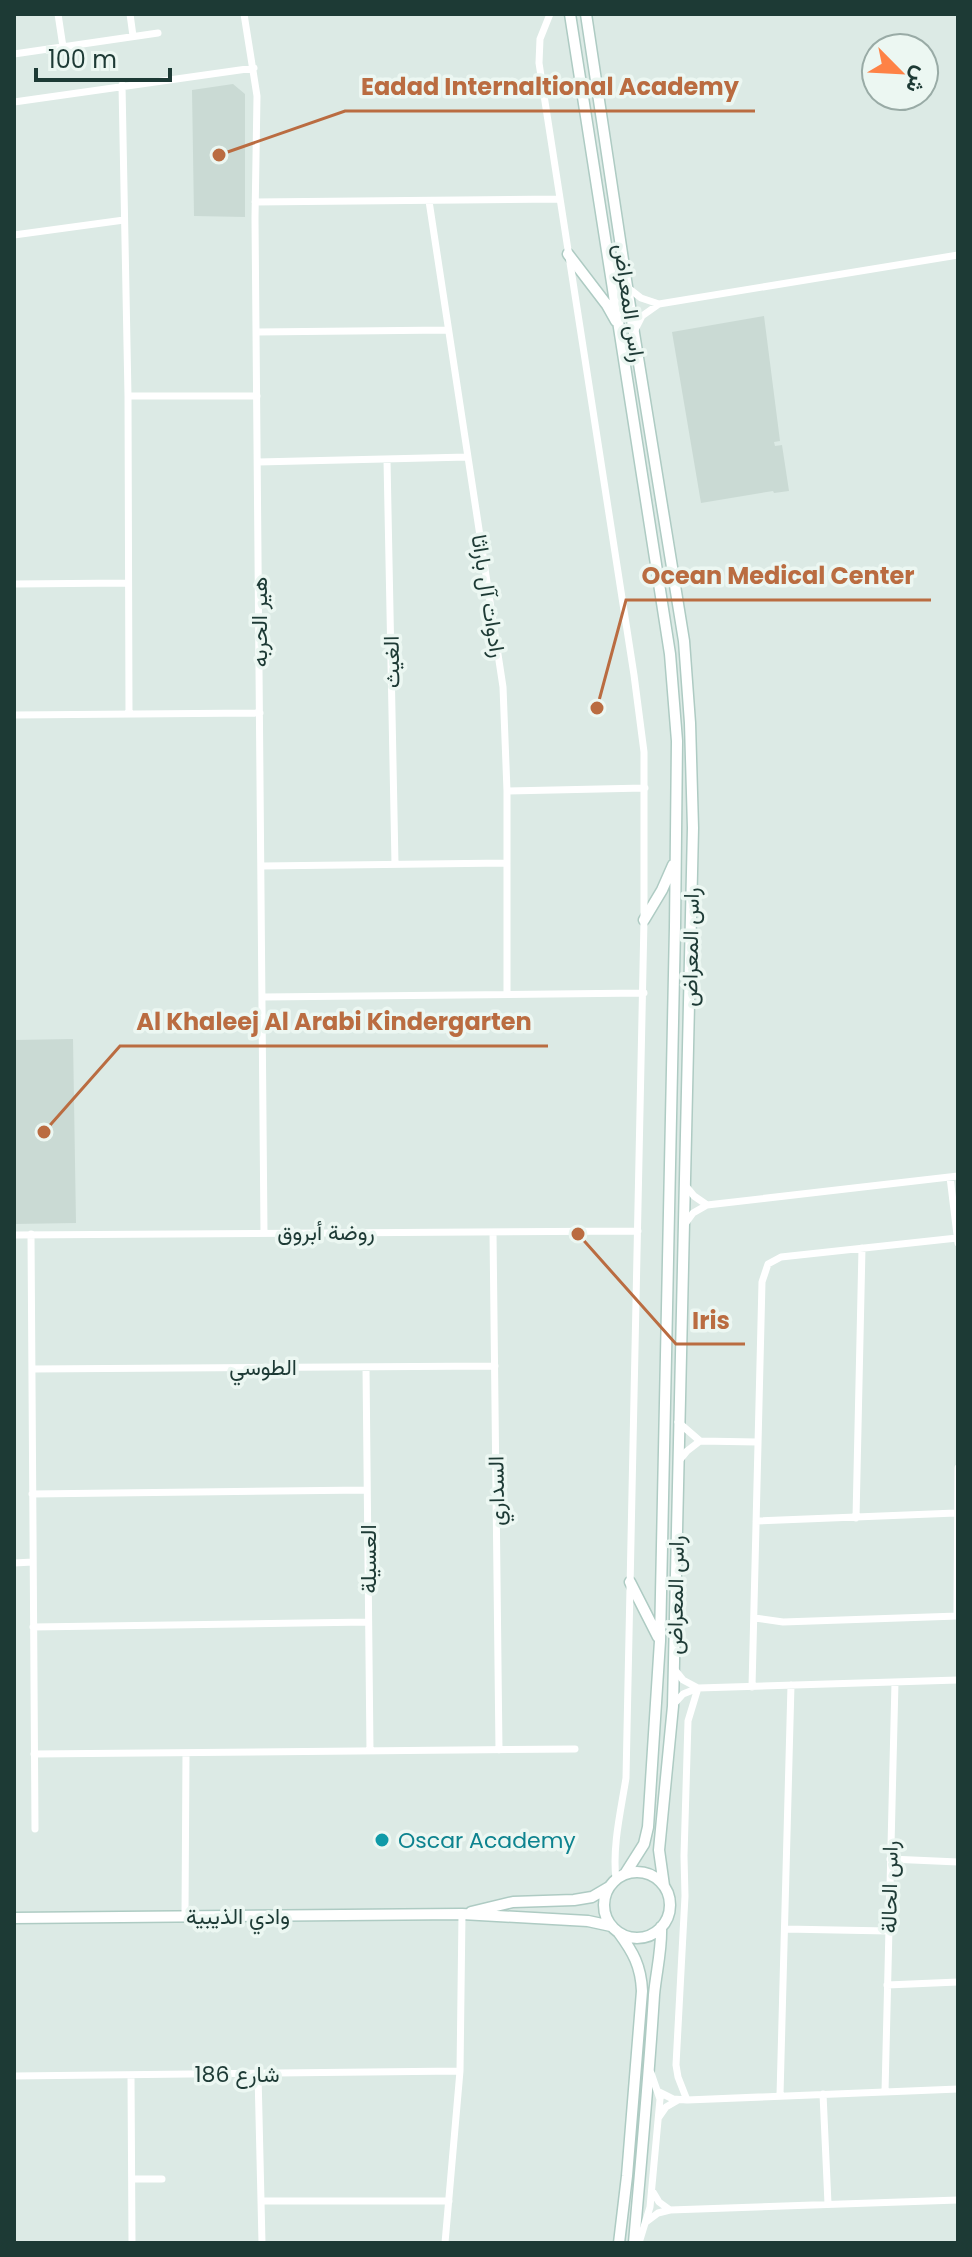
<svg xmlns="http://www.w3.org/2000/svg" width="972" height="2257" font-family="Poppins,Vazirmatn,sans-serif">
<rect width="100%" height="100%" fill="#dceae5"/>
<path fill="#cadad4" d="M233,84L245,94V217L194,216L192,90Z
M764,316L780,441L774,442L775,446L782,445L789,491L774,493L773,491L701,503L672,332Z
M73,1039L76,1223L14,1224V1040Z"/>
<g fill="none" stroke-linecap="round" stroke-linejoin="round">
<defs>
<path id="secondary" d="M570,14L670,654L677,741L675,927L660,1641L648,1827L644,1844L625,1874
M586,14L634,333L684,641L690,723L693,828L673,1706L659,1850L664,1886
M568,254L607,305L616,321
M644,920L662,890L673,865
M630,1582L658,1637
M604 1905a33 33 0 1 1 66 0a33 33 0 1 1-66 0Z
M471,1912L513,1902L574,1900L592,1897L609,1887
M14,1918L462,1914L588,1921L611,1926
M619,2243L627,2176L642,1991C641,1966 633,1952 619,1933
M634,2243C641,2160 649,2078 654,1995C656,1972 662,1950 661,1927"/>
</defs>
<use href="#secondary" stroke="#aecbc3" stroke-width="13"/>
<path stroke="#fff" stroke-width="7" d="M58,14L63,47
M130,14L133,36
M244,14L257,96L255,218L264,1232
M550,14L540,39L539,63L634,675L644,752V920L626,1778C621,1810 612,1847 616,1879
M14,54L158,33
M122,85L128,396L129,713
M14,102L254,68
M429,201L503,687L507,791V994
M255,202L560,199
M14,235L124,220
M627,287L641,298L659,304
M257,332L448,330
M634,332L642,316L659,304L958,255
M128,396H257
M387,460L395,864
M258,462L468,457
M14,584L127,583
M14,715L260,713
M507,791L645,788
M262,866L507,863
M263,997L644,993
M950,1177L958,1243
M685,1185L694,1196L707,1205
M685,1224L693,1213L707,1205L958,1176
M493,1232L499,1750
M31,1234L35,1829
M14,1235L638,1231
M366,1367L370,1751
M32,1369L495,1366
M678,1422L700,1441L757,1442
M678,1462L687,1451L700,1441
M32,1494L367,1490
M856,1518L862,1248
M756,1521L956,1513
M14,1563L33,1562
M957,1616L958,1468
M755,1618L783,1622L958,1616
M33,1627L368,1622
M675,1670L683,1680L698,1688
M752,1687L762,1282L768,1264L781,1257L957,1238
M674,1704L683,1694L698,1688L958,1680
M34,1754L575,1749
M890,1859L958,1862
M185,1916L186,1753
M785,1929L888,1931
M887,1985L958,1982
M258,2074L262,2243
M131,2075L132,2243
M14,2076L460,2071
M659,2092L673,2099L687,2100L958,2089
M885,2092L895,1682
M823,2094L828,2204
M780,2095L791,1685
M687,2100L678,2077L676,2065L685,1896L684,1856L688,1721L698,1688
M659,2117L666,2107L678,2100
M132,2179H162
M653,2192L659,2202L670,2210
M261,2201H449
M646,2222L658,2213L670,2210L958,2200
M445,2243L460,2071L462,1914
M639,2243L650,2207L660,2099L651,2073"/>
<use href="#secondary" stroke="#fff" stroke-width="10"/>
</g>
<circle fill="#0f9aa8" stroke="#ecf7f2" stroke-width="3" cx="382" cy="1840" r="8"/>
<g text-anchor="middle" stroke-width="7" stroke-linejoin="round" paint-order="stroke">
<g font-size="22" fill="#1d3a35" stroke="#ecf7f2">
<text transform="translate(630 303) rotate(82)" y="8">راس المعراض</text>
<text transform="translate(489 596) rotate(81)" y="8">رادوات آل باراثا</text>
<text transform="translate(259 622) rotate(-90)" y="8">هير الحربه</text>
<text transform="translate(391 662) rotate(-91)" y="8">الغيث</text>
<text transform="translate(690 947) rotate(-89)" y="8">راس المعراض</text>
<text x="326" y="1240">روضة أبروق</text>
<text x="263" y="1375">الطوسي</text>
<text transform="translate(496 1491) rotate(-91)" y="8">السداري</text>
<text transform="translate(368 1559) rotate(-90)" y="8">العسيلة</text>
<text transform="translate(675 1595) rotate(-89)" y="8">راس المعراض</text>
<text transform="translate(889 1887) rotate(-89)" y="8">راس الحالة</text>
<text x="238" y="1924">وادي الذيبية</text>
<text x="237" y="2082">شارع 186</text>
</g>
<g font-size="22" fill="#0d838f" stroke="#ecf7f2" text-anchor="start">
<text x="398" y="1848">Oscar Academy</text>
</g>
</g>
<path fill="none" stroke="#ba6c41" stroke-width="3" d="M219 155L345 111H755M597 708L626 600H931M44 1132L120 1046H548M578 1234L676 1344H745"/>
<g fill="#ba6c41" stroke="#ecf7f2" stroke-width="3">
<circle cx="219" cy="155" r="8"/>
<circle cx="597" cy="708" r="8"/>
<circle cx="44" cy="1132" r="8"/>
<circle cx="578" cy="1234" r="8"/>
</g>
<g font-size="24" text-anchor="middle" font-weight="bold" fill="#ba6c41" stroke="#ecf7f2" stroke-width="7" stroke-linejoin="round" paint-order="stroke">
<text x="550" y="95">Eadad Internaltional Academy</text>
<text x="778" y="584">Ocean Medical Center</text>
<text x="334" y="1030">Al Khaleej Al Arabi Kindergarten</text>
<text x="711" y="1329">Iris</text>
</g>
<rect width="972" height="2257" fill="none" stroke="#1d3a35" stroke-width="32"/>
<g transform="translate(900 72) rotate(114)"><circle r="38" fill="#ecf7f2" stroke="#99aba6" stroke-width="2"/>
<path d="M0-6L14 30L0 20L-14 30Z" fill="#fe8246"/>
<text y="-12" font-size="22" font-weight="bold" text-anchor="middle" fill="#1d3a35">ش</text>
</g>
<path d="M36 68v12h134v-12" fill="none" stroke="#1d3a35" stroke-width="4"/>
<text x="48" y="68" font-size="24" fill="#1d3a35" stroke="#ecf7f2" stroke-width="6" paint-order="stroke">100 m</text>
</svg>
